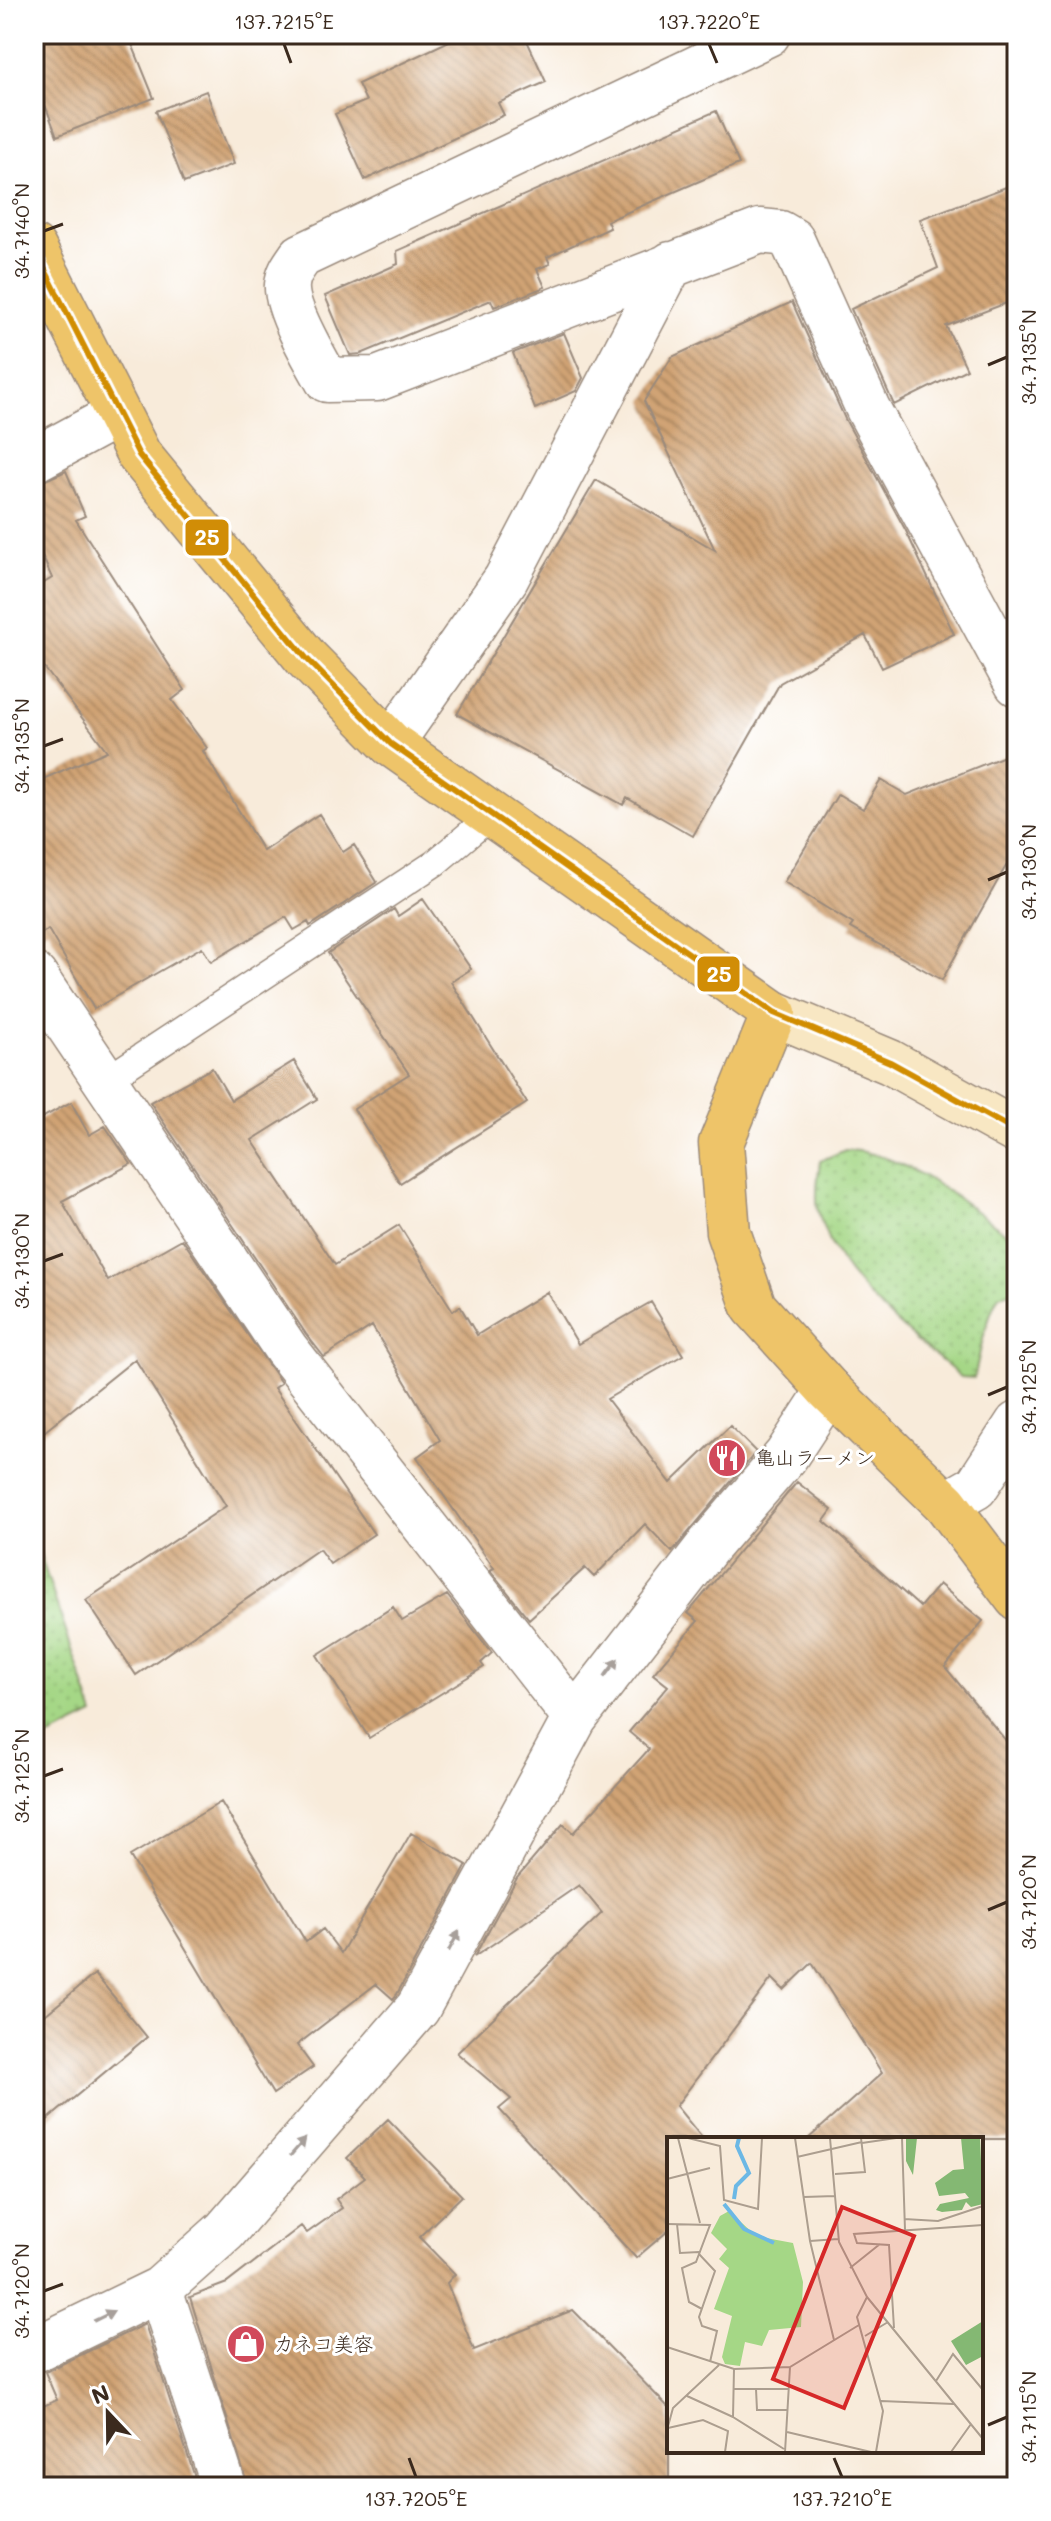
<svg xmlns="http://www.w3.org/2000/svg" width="1051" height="2521" font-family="Mali,'Klee One',sans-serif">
<defs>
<pattern id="park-dots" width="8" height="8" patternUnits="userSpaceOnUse" patternTransform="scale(2)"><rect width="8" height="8" fill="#a5d786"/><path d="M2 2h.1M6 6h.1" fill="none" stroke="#8fb973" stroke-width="1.8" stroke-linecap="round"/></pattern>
<pattern id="building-back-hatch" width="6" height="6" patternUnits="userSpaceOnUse" patternTransform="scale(2)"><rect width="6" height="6" fill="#d0a374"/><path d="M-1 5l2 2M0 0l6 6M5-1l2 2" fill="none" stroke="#aa855f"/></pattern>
</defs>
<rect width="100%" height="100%" fill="#fff"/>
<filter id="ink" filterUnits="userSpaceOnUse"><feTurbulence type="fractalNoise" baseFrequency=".0125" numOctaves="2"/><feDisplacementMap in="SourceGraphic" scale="16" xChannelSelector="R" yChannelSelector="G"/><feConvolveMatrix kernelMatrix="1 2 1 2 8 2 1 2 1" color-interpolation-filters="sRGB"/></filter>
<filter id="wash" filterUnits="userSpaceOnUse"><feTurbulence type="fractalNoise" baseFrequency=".006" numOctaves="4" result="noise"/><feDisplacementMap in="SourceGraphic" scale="32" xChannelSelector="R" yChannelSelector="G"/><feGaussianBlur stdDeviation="1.8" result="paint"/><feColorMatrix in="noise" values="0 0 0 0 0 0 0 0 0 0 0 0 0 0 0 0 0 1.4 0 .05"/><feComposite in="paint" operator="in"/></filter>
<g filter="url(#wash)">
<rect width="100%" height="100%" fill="#f8ebda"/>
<path fill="url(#park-dots)" stroke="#708052" stroke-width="2" d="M845,1150C903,1150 970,1208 1017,1241V1290L999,1295C985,1321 981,1349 974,1378L961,1377C910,1334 834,1280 818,1210C815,1195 818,1176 820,1161Z
M34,1537L94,1715L34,1745Z"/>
<g id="blocks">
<path fill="url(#building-back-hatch)" d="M34,34H128L154,98L57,136L34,76Z
M464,34H524L546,82L498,103L504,115L365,180L335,114L366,101L358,84Z
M206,91L234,164L184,183L156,111Z
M716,111L739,164L607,221L610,228L547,257L550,264L537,269L545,287L494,307L491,300L361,354L350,355L325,296L398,264L397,251Z
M1017,183V299L946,326L967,369L894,405L851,309L938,268L920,219Z
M792,302L845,419L906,531L954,634L882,668L865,635L780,683L693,836L627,798L623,805L457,714L596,480L715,550L644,401L672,357Z
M564,333L583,378L576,391L535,409L513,353Z
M66,471L85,516L76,520L185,690L172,700L207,748L203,751L263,851L319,814L343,852L354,845L377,882L310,926L308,922L294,930L286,917L211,962L202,947L94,1009L48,929L34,937V783L107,751L34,654V589L52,578L34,537V485Z
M1017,751V862L1006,866L942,980L850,928L853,924L784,882L838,794L863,809L881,780L907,795Z
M423,899L471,969L451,982L527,1103L400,1183L354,1109L409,1074L328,953L394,909L398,916Z
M294,1061L317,1099L252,1140L335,1265L399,1225L453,1311L460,1306L477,1335L547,1292L578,1344L651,1302L683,1355L607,1399L671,1483L730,1426L756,1452L672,1552L645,1524L594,1577L585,1568L529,1619L490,1570L494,1568L417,1457L440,1440L372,1326L324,1357L306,1334L150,1102L212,1068L231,1100Z
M71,1102L89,1135L105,1126L131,1164L62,1201L108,1281L182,1239L281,1383L274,1388L374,1534L330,1564L319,1549L136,1675L86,1600L226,1506L135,1359L34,1440V1122Z
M797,1482L832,1510L824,1521L920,1607L939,1584L983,1621L945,1667L1017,1754V2139H808L882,2073L812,1963L784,1990L772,1978L676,2106L703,2139H669V2230L636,2258L499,2109L511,2099L457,2053L602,1913L579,1885L474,1957L517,1878L563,1824L573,1833L649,1749L629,1732L668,1686L653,1674L698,1621L688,1613Z
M447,1595L492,1653L481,1663L484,1667L369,1738L317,1655L393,1607L402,1621Z
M221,1802L306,1942L323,1929L341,1953L411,1833L467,1865L397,1994L393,1999L376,1984L297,2045L313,2067L273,2094L130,1856Z
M95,1974L147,2037L34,2131V2024Z
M388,2119L462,2196L419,2237L455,2274L447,2283L474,2350L573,2310L669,2408V2487H248L190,2297L227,2283L301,2226L307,2233L342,2208L336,2199L365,2177L347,2158Z
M145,2324L198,2487H34V2410L57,2400L45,2372Z"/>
</g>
</g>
<g filter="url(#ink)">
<use href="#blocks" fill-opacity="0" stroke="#9a8a7c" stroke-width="2"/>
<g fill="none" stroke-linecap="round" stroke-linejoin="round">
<defs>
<path id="lane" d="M106,1080L435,863L492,815"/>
<path id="street" d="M768,34L301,256C294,266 288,273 287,285C285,307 315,359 327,380L377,379L760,231L780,233L792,240L868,409L1017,684
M34,460L117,415
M391,744L506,579L671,264
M34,975L286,1349L575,1718
M946,1504L976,1487L1017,1424
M160,2289L224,2487
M34,2350L160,2289L225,2231L418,2008L575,1718L709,1545L786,1456L829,1390"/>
<path id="secondary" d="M774,1013L890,1062L1017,1132"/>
<path id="highway" d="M34,248L139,455L306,658L391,744L774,1013L721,1143L728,1232L754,1307L829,1390L946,1504L1017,1598"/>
</defs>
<use href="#lane" stroke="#9a8a7c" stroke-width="29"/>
<use href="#street" stroke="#9a8a7c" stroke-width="47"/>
<use href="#secondary" stroke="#9a8a7c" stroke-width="47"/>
<use href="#highway" stroke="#9a8a7c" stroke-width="47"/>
<use href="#lane" stroke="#fff" stroke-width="26"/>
<use href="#street" stroke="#fff" stroke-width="44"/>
<use href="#secondary" stroke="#f8e7c3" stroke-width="44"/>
<use href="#highway" stroke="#eec469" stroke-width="44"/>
<defs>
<path id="bus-1" d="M34,248L139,455L306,658L391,744L774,1013L890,1062L1017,1132"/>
</defs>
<use href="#bus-1" stroke="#fff" stroke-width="12"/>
<use href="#bus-1" stroke="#d18d06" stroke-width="6"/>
</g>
<defs><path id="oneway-solid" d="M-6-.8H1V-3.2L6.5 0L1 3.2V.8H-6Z" transform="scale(2)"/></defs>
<g fill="#a79f9a">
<use href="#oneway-solid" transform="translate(611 1668) rotate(-53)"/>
<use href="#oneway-solid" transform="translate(454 1941) rotate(-62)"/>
<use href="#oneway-solid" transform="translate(298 2147) rotate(-49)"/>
<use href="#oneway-solid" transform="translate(104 2316) rotate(-26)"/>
</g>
</g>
<path fill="none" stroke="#3b2a1e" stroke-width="3" d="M284,44L291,63M709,44L717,63M44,231L63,224M988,365L1007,357M44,746L63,739M988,880L1007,872M44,1261L63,1254M988,1395L1007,1387M44,1776L63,1769M988,1910L1007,1902M44,2291L63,2284M988,2425L1007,2417M409,2458L416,2477M834,2458L842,2477"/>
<defs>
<symbol id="restaurant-disc" viewBox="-11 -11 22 22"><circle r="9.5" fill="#d1495b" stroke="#fff"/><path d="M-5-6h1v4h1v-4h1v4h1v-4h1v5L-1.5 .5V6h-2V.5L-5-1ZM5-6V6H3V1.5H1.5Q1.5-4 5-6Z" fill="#fff"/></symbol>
<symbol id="shop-disc" viewBox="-11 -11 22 22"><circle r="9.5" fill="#d1495b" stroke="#fff"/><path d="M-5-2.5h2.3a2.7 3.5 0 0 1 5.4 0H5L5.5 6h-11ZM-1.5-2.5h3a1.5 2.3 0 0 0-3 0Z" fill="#fff"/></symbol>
</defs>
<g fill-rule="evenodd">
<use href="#restaurant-disc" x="705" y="1436" width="44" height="44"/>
<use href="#shop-disc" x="224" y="2322" width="44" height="44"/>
</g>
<g text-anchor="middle" stroke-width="6" stroke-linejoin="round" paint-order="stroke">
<g font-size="20" fill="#3b2a1e" stroke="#fff" text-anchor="start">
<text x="755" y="1465">亀山ラーメン</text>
<text x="274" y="2351">カネコ美容</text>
</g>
</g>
<g transform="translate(667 2137)">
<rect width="316" height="316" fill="#f8ebda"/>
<path d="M239,1H250L246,38L239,24ZM294,1H313L316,67L304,70L299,65L295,73L275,75L269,73L273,67L302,61L298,56L272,59L268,46L286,33L297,32ZM316,184V219L299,228L284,204Z" fill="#84b873"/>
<path d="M62,74L89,99L126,106L136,145L134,190L102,193L95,209L78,205L73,229L58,227L55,220L65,179L47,172L62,131L52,122L60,112L44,96L53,79Z" fill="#a5d786"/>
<path fill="none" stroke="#6cb8e5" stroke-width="4" d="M67,62L69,49L82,36L70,9L72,1M57,67L77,92L107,106"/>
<path fill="none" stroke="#ac9e8f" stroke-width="2" d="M0,1H11L33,86M21,1L53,9L57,63L91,72L95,1M128,1L143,104L167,203M163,1L172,105L200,160L190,180L216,274L209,315M235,1L238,93M195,6L229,1M130,20L195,5M168,37L198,35L194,1M0,42L43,31M137,60L168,59M237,82L271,84L316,69M0,87L43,88L29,125L15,131L22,165L35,172M10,87L13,116L32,115M143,104L171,102M32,117L48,134L32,180L35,189L50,194L43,225M183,131L213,107M200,160L316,302M227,191L222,108L190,106L187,97L316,88M198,199L221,185M0,210L67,232L123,230L192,188M67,232L66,280L117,312M269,244L286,217L316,253M66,252H121M89,252L90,273H121M20,259L66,280M214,264L287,267M1,291L36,283L61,294L58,315M0,293L6,271L52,228M120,295L204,315M118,315L123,230M284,315L304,287"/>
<path fill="#d62828" fill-opacity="0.15" stroke="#d62828" stroke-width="4" d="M175,70L247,99L177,271L106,242Z"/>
<rect width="316" height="316" fill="none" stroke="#3b2a1e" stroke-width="4"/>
</g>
<g stroke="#fff" stroke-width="3">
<rect x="184" y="518" width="46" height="39" rx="8" fill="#d18d06"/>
<rect x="696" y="955" width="45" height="38" rx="8" fill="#d18d06"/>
</g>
<g font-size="22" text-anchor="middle" font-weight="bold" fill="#fff">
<text x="207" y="545">25</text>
<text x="719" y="982">25</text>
</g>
<rect width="1051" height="2521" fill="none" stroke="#fff" stroke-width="88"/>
<g transform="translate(108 2413) rotate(338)" stroke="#ffffff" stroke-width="6" paint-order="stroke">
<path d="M0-6L14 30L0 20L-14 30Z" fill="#3b2a1e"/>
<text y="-12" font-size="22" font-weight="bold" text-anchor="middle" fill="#3b2a1e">N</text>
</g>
<rect x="44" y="44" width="963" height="2433" fill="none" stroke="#3b2a1e" stroke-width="3"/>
<g font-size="20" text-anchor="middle" fill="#3b2a1e">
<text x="284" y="29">137.7215°E</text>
<text x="709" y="29">137.7220°E</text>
<text transform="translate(22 231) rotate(-90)" y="7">34.7140°N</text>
<text transform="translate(1029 357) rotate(-90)" y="7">34.7135°N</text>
<text transform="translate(22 746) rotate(-90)" y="7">34.7135°N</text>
<text transform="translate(1029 872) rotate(-90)" y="7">34.7130°N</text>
<text transform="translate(22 1261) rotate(-90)" y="7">34.7130°N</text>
<text transform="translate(1029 1387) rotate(-90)" y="7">34.7125°N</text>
<text transform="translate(22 1776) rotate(-90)" y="7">34.7125°N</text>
<text transform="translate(1029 1902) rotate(-90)" y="7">34.7120°N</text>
<text transform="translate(22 2291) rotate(-90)" y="7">34.7120°N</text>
<text transform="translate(1029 2417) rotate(-90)" y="7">34.7115°N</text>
<text x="416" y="2506">137.7205°E</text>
<text x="842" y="2506">137.7210°E</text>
</g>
</svg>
